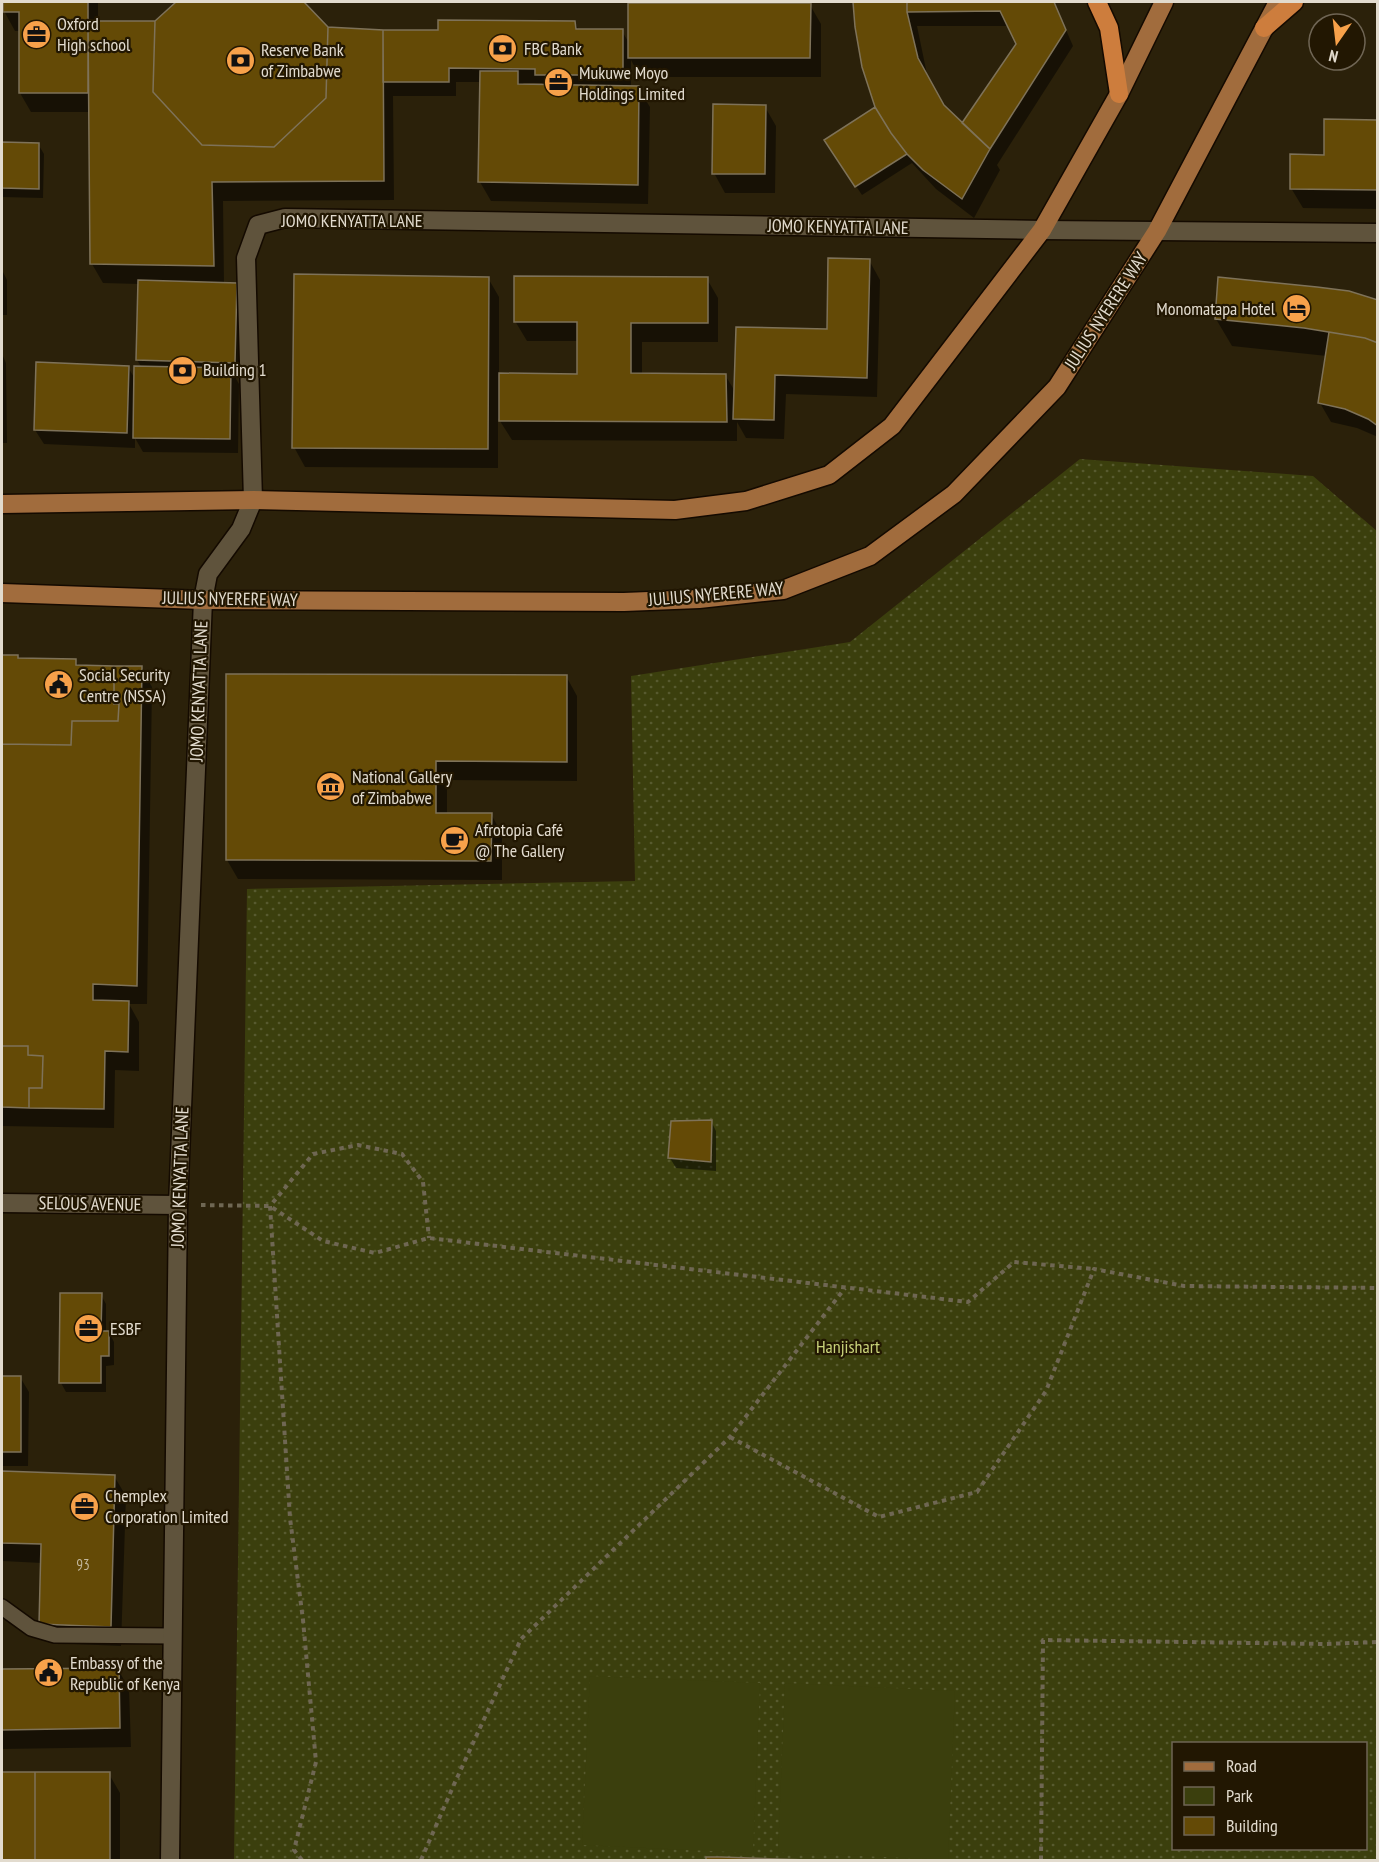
<svg xmlns="http://www.w3.org/2000/svg" width="1379" height="1862" font-family="'PT Sans Narrow',sans-serif">
<defs>
<pattern id="green-dots" width="8" height="8" patternUnits="userSpaceOnUse" patternTransform="scale(1.5)"><rect width="8" height="8" fill="#3b3f0d"/><path d="M2 2h.1M6 6h.1" fill="none" stroke="#575a2f" stroke-width="1.8" stroke-linecap="round"/></pattern>
</defs>
<rect width="100%" height="100%" fill="#2b210a"/>
<path fill="url(#green-dots)" fill-rule="evenodd" d="M1080,459L1313,476L1378,532L1377,1860H234L247,889L635,881L631,676L850,642ZM1174,1744H1366V1848H1174Z"/>
<path fill="#3b3f0d" d="M590,1676L760,1683L753,1853L582,1845Z
M785,1683L955,1691L948,1860L778,1852Z"/>
<path fill="#0007" fill-rule="evenodd" d="M4,2H98V23H155L178,2H302L327,28L384,31H439L575,22L579,31H622L629,43L810,5L821,24V77H640L631,60V88H638L650,107L648,204L491,201L480,182L482,82H456V96H393L394,200L223,201L224,284H236L245,299L243,377H235L239,384L238,453L143,452L135,438V448L44,444L35,430L128,367L135,379L142,368L137,360L139,284L103,283L92,264L90,112H31L20,93V31H15L4,11ZM523,83H542L544,86H525Z
M855,2H1054L1073,46L997,165L1000,170L974,218L936,189L912,163L862,195L831,149L879,116L856,27ZM917,26H1009L1018,45L963,125L944,107L928,79Z
M765,107L776,126L775,193H725L714,173Z
M1378,122V209L1303,208L1291,188L1325,156Z
M2,144H38L44,154L43,198L2,197Z
M869,260L880,280L877,397L786,394L784,439L746,438L737,422V441L512,440L498,418V468L305,467L294,447L488,278L499,297V374L578,375L579,341H527L515,321L707,279L718,298V342H642V375H725L736,393L828,331Z
M2,270L7,280V315H2Z
M1378,301V437L1357,428L1331,422L1320,403L1327,356L1232,346L1216,319Z
M2,354L6,363L7,443H2Z
M2,657H17L19,660L76,661L79,667L141,668L152,687L147,1004H129L139,1022V1071L115,1070L114,1128L2,1126Z
M566,676L577,696V781L447,780V814H491L502,834V880L238,879L227,860Z
M711,1121L716,1131V1171L676,1168L670,1158Z
M101,1295L106,1304V1332H109L114,1342V1365L106,1366V1392H66L61,1383Z
M2,1377H20L29,1392L28,1466H2Z
M2,1472L114,1476L126,1496L121,1646L52,1643L40,1624L42,1563L2,1561Z
M118,1669L129,1689L131,1747L2,1749V1671Z
M2,1773L109,1774L120,1793V1860H2Z
M707,1858L772,1860H707Z"/>
<path fill="#644a06" stroke="#7e7259" stroke-width="1.5" d="M3,2H88V93H19V12H3Z
M176,2H304L328,27L326,98L274,147L202,145L153,92L155,21Z
M853,2H907V12L918,58L944,105L990,149L962,199L923,170L907,154L891,133L875,107L862,67L855,27Z
M907,2H1054L1066,30L990,149L962,123L1016,44L1000,11L907,12Z
M628,3H811L810,58H628Z
M438,20L575,21L576,29H623V75H535V69L449,68V82H383V30H438Z
M88,21H155L153,92L202,145L274,147L326,98L328,27L383,30L384,181L212,182L214,266L90,264Z
M480,71H518V84L639,86L638,185L478,182Z
M713,104L766,105L765,174H712Z
M875,107L891,133L907,154L855,187L824,140Z
M1324,119L1378,120V190L1290,189V154L1324,155Z
M2,142L39,143V189L2,188Z
M828,258L870,259L867,378L775,375L774,420L733,419L736,327L827,329Z
M294,274L489,277L488,449L292,448Z
M514,276L708,277V323H631V373L726,374L727,422L499,421V373L577,374V322H514Z
M1218,277L1317,287L1349,291L1378,300V343L1365,338L1304,328L1215,319Z
M138,280L237,283L235,363L136,360Z
M1329,332L1365,338L1378,343V426L1368,419L1345,409L1318,403Z
M36,362L129,366L127,433L34,430Z
M134,366L231,368L230,439L133,438Z
M2,655H18V658L76,659V665L114,666V704H119L118,721H72L71,745L2,744Z
M114,666H142L137,986L93,984V1000L129,1001L128,1052L105,1051L104,1109L29,1108V1088H42L43,1056L28,1055V1046H2V744L71,745L72,721H118L119,704H114Z
M226,674L567,675V762L436,761V813H492L491,861L226,860Z
M2,1046H28V1055L43,1056L42,1088H29V1108L2,1107Z
M712,1120L711,1162L668,1158L671,1121Z
M60,1293H102L101,1331H109V1356H101V1383H59Z
M2,1376H21V1452H2Z
M2,1471L115,1475L111,1627L39,1624L41,1544L2,1543Z
M119,1668L120,1728L2,1730V1669Z
M2,1772H35V1860H2Z
M35,1772H110V1860H35Z
M706,1857H721L808,1860H706Z"/>
<g fill="none" stroke-linecap="round" stroke-linejoin="round">
<defs>
<path id="lane" d="M2,1607L31,1628L55,1635L173,1636"/>
<path id="street" d="M2,1203L178,1205
M170,1860L178,1205L203,600L208,574L241,529L253,500L246,258L258,225L285,218L1042,230L1378,233"/>
<path id="primary" d="M2,504L253,500L675,510L746,501L829,475L892,426L1042,230L1119,94L1164,2
M2,593L203,600L624,602L699,599L783,590L870,556L954,494L1057,387L1157,231L1278,2"/>
<path id="highway" d="M1097,2L1109,28L1119,94
M1264,28L1294,2"/>
</defs>
<use href="#lane" stroke="#140a00" stroke-width="18"/>
<use href="#street" stroke="#140a00" stroke-width="21"/>
<use href="#primary" stroke="#140a00" stroke-width="21"/>
<use href="#highway" stroke="#140a00" stroke-width="21"/>
<path stroke="#6f6753" stroke-width="4" stroke-dasharray="4.5 4.5" stroke-linecap="butt" d="M201,1205L270,1206L323,1241L375,1253L429,1238L968,1302L1014,1262L1094,1269
M730,1437L879,1517L977,1492L1046,1391L1094,1269L1184,1286L1378,1288
M302,1860L294,1850L316,1762L303,1620L290,1518L270,1206L313,1154L358,1145L402,1154L423,1182L429,1238
M421,1860L456,1780L521,1639L730,1437L845,1288
M1041,1860L1043,1640L1325,1644L1378,1642"/>
<use href="#lane" stroke="#5f533c" stroke-width="15"/>
<use href="#street" stroke="#5f533c" stroke-width="18"/>
<use href="#primary" stroke="#a16c3d" stroke-width="18"/>
<use href="#highway" stroke="#cd7d3d" stroke-width="18"/>
</g>
<defs>
<symbol id="office-disc" viewBox="-11 -11 22 22"><circle r="9.5" fill="#f7a14a" stroke="#221702"/><path d="M-6-3h4V-5.5h4V-3h4V5H-6ZM-1-4.5V-3h2v-1.5ZM-6 0V1H6V0Z" fill="#111"/></symbol>
<symbol id="bank-disc" viewBox="-11 -11 22 22"><circle r="9.5" fill="#f7a14a" stroke="#221702"/><path d="M-6-4H6V4H-6ZM0-2.3a2.3 2.3 0 1 0 0 4.6a2.3 2.3 0 1 0 0-4.6Z" fill="#111"/></symbol>
<symbol id="hotel-disc" viewBox="-11 -11 22 22"><circle r="9.5" fill="#f7a14a" stroke="#221702"/><path d="M-6-4.5h1.5V1H6V5H4.5V3h-9V5H-6ZM-4 0a1.8 1.8 0 1 1 3.6 0ZM.5 0V-2.5h3Q6-2.5 6 0Z" fill="#111"/></symbol>
<symbol id="civic-disc" viewBox="-11 -11 22 22"><circle r="9.5" fill="#f7a14a" stroke="#221702"/><path d="M-.6-6.5H3V-4.5H.6V-3L4-1V1h2V6H-6V1h2V-1L-.6-3ZM-1.2 2.5V6h2.4V2.5Z" fill="#111"/></symbol>
<symbol id="museum-disc" viewBox="-11 -11 22 22"><circle r="9.5" fill="#f7a14a" stroke="#221702"/><path d="M0-6L6-3V-2H-6V-3ZM-5-1h2V3h-2ZM-1-1h2V3h-2ZM3-1h2V3H3ZM-6 4H6V6H-6Z" fill="#111"/></symbol>
<symbol id="cafe-disc" viewBox="-11 -11 22 22"><circle r="9.5" fill="#f7a14a" stroke="#221702"/><path d="M-5.5-4.5H6V0H3Q3 3.5 0 3.5H-2.5Q-5.5 3.5-5.5 0ZM3-3.2v2h1.7v-2ZM-6 4.5H4V6H-6Z" fill="#111"/></symbol>
</defs>
<g fill-rule="evenodd">
<use href="#office-disc" x="20" y="18" width="33" height="33"/>
<use href="#bank-disc" x="486" y="32" width="33" height="33"/>
<use href="#bank-disc" x="224" y="44" width="33" height="33"/>
<use href="#office-disc" x="542" y="66" width="33" height="33"/>
<use href="#hotel-disc" x="1280" y="292" width="33" height="33"/>
<use href="#bank-disc" x="166" y="354" width="33" height="33"/>
<use href="#civic-disc" x="42" y="668" width="33" height="33"/>
<use href="#museum-disc" x="314" y="770" width="33" height="33"/>
<use href="#cafe-disc" x="438" y="824" width="33" height="33"/>
<use href="#office-disc" x="72" y="1312" width="33" height="33"/>
<use href="#office-disc" x="68" y="1490" width="33" height="33"/>
<use href="#civic-disc" x="32" y="1656" width="33" height="33"/>
</g>
<g text-anchor="middle" stroke-width="4.5" stroke-linejoin="round" paint-order="stroke">
<g font-size="15" fill="#c2b79c">
<text x="83" y="1570">93</text>
</g>
<g font-size="18" fill="#e2dbce" stroke="#221702" text-anchor="start">
<text x="57" y="30">Oxford<tspan x="57" dy="21">High school</tspan></text>
<text x="524" y="55">FBC Bank</text>
<text x="261" y="56">Reserve Bank<tspan x="261" dy="21">of Zimbabwe</tspan></text>
<text x="579" y="79">Mukuwe Moyo<tspan x="579" dy="21">Holdings Limited</tspan></text>
<text x="1275" y="315" text-anchor="end">Monomatapa Hotel</text>
<text x="203" y="376">Building 1</text>
<text x="79" y="681">Social Security<tspan x="79" dy="21">Centre (NSSA)</tspan></text>
<text x="352" y="783">National Gallery<tspan x="352" dy="21">of Zimbabwe</tspan></text>
<text x="475" y="836">Afrotopia Café<tspan x="475" dy="21">@ The Gallery</tspan></text>
<text x="110" y="1335">ESBF</text>
<text x="105" y="1502">Chemplex<tspan x="105" dy="21">Corporation Limited</tspan></text>
<text x="70" y="1669">Embassy of the<tspan x="70" dy="21">Republic of Kenya</tspan></text>
</g>
<g font-size="18" fill="#e2dbce" stroke="#221702">
<text x="352" y="227">JOMO KENYATTA LANE</text>
<text transform="translate(838 227) rotate(1)" y="6">JOMO KENYATTA LANE</text>
<text transform="translate(1106 311) rotate(-57)" y="6">JULIUS NYERERE WAY</text>
<text transform="translate(716 594) rotate(-5)" y="6">JULIUS NYERERE WAY</text>
<text transform="translate(230 599) rotate(1)" y="6">JULIUS NYERERE WAY</text>
<text transform="translate(199 691) rotate(-88)" y="6">JOMO KENYATTA LANE</text>
<text transform="translate(180 1177) rotate(-88)" y="6">JOMO KENYATTA LANE</text>
<text transform="translate(90 1204) rotate(1)" y="6">SELOUS AVENUE</text>
</g>
<g font-size="18" fill="#c9d37a" stroke="#221702">
<text x="848" y="1353">Hanjishart</text>
</g>
</g>
<rect width="1379" height="1862" fill="none" stroke="#e2dbce" stroke-width="6"/>
<rect x="1172" y="1742" width="195" height="108" fill="#221702" stroke="#6f6554" stroke-width="1.5"/>
<rect x="1184" y="1762" width="30" height="9" fill="#a16c3d" stroke="#6f6554" stroke-width="1.5"/>
<text x="1226" y="1772" font-size="18" fill="#e2dbce">Road</text>
<rect x="1184" y="1787" width="30" height="18" fill="#3b3f0d" stroke="#6f6554" stroke-width="1.5"/>
<text x="1226" y="1802" font-size="18" fill="#e2dbce">Park</text>
<rect x="1184" y="1817" width="30" height="18" fill="#644a06" stroke="#6f6554" stroke-width="1.5"/>
<text x="1226" y="1832" font-size="18" fill="#e2dbce">Building</text>
<g transform="translate(1337 42) rotate(194)"><circle r="28" fill="#221702" stroke="#6f6554" stroke-width="1.5"/>
<path d="M0-4.5L10 22L0 15L-10 22Z" fill="#f7a14a"/>
<text y="-9" font-size="16" font-weight="bold" text-anchor="middle" fill="#e2dbce">N</text>
</g>
</svg>
